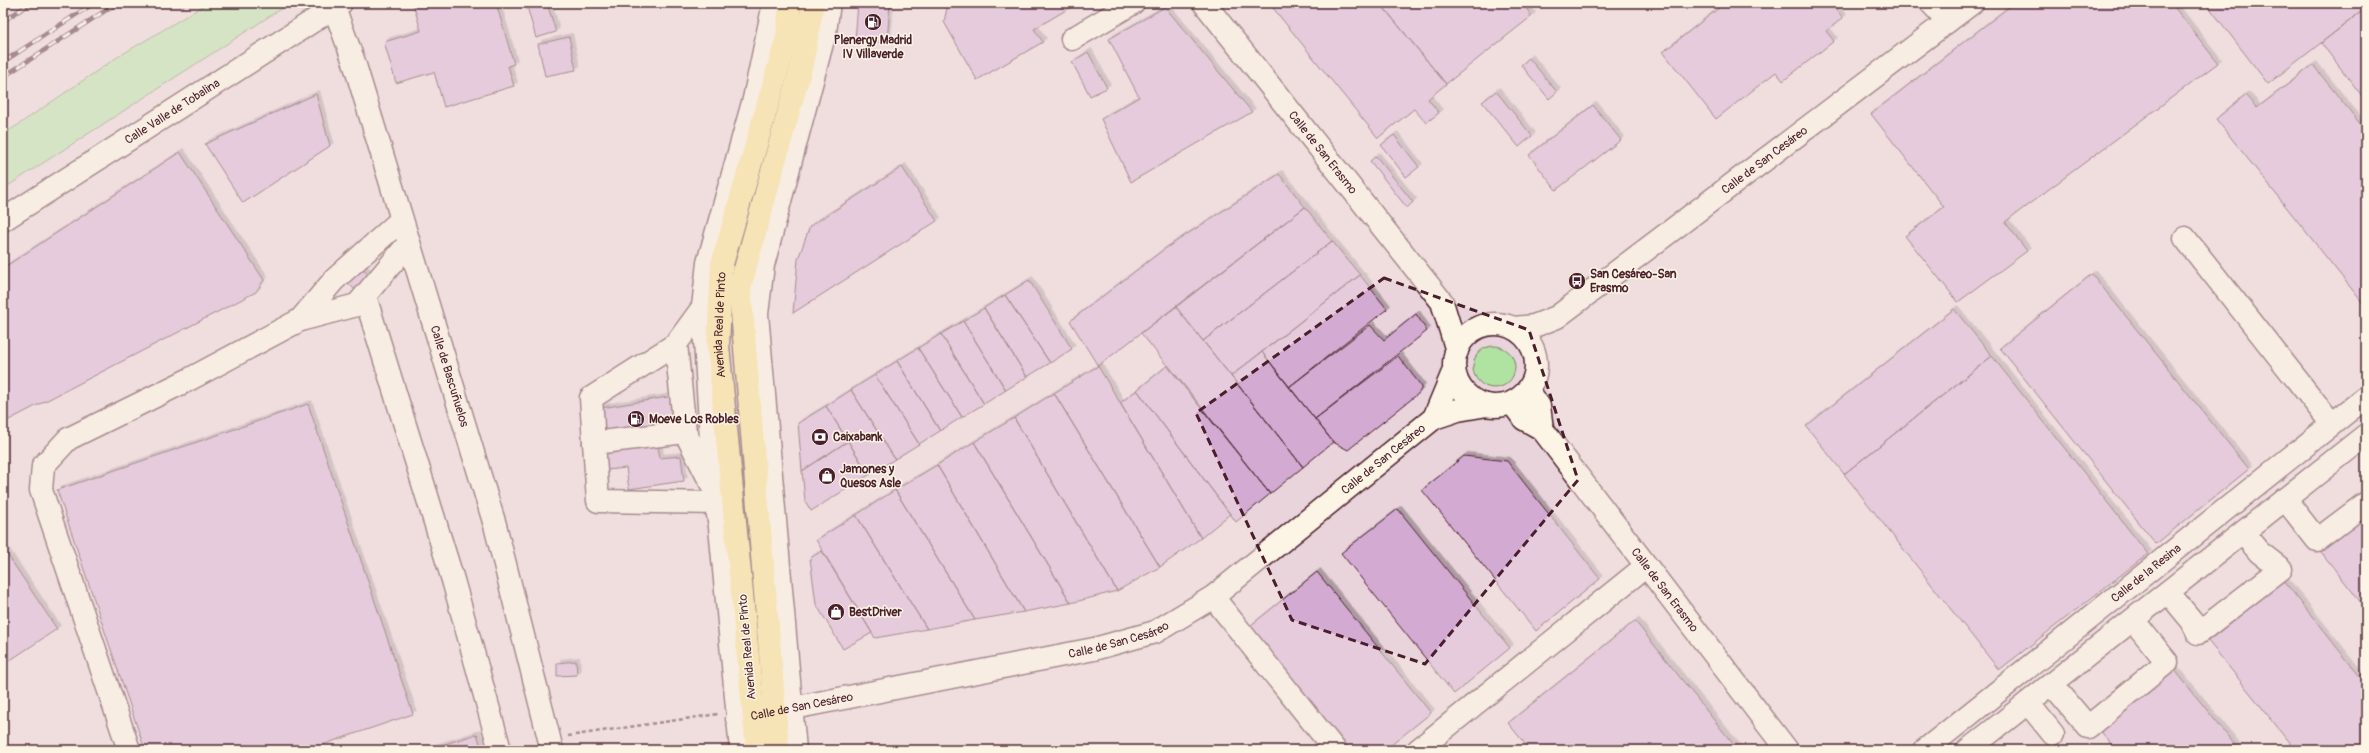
<svg xmlns="http://www.w3.org/2000/svg" width="2369" height="753" font-family="Pangolin,sans-serif">
<defs>
<filter id="shadow"><feDropShadow dx="3.5" dy="-3.5" stdDeviation="0" flood-color="#0004"/></filter>
</defs>
<rect width="100%" height="100%" fill="#f4e6e1"/>
<filter id="ink" filterUnits="userSpaceOnUse"><feTurbulence type="fractalNoise" baseFrequency=".025" numOctaves="2"/><feDisplacementMap in="SourceGraphic" scale="8" xChannelSelector="R" yChannelSelector="G"/><feConvolveMatrix kernelMatrix="1 2 1 2 8 2 1 2 1" color-interpolation-filters="sRGB"/></filter>
<g filter="url(#ink)">
<path fill="#ead4dc" d="M3,3H207L116,58L3,135Z
M256,3H2366V750H3V178Z"/>
<path fill="#b0e2a2" stroke="#7d8066" d="M208,3H290L3,189V135L116,58Z
M1473 367a21 21 0 1 1 42 0a21 21 0 1 1-42 0Z"/>
<path fill="#d3abd2" stroke="#4a1f2b" filter="url(#shadow)" d="M413,3H496L514,64L508,66L514,86L444,107L434,72L396,83L384,42L421,31Z
M526,3H547L556,32L536,38Z
M858,3H890L887,43L855,40Z
M1078,3L1034,29L1043,42L977,80L944,22L948,3Z
M1269,3H1380L1446,84L1428,99L1439,113L1426,123L1414,109L1378,138Z
M1380,3H1522L1532,16L1446,84Z
M1681,3H1694L1686,10Z
M1725,3H1831L1843,18L1826,31L1834,41L1783,81L1776,72L1716,119L1663,52Z
M2014,3H2171L2218,63L2005,222L2027,251L1958,302L1905,236L1944,207L1871,114Z
M2206,3H2366V8L2268,84Z
M1165,7L1252,112L1131,182L1101,119L1139,97L1109,39Z
M2366,8V101L2321,43Z
M569,37L576,70L545,76L538,44Z
M1088,52L1107,88L1090,96L1072,62Z
M1529,58L1557,92L1549,99L1521,65Z
M2313,65L2366,131V307L2216,119L2245,95L2257,108Z
M1496,91L1532,136L1519,147L1482,102Z
M316,94L330,146L243,203L205,144Z
M1593,105L1621,140L1556,190L1529,155Z
M1394,135L1419,167L1406,177L1381,145Z
M180,152L264,280L256,292L3,423V268Z
M1376,156L1413,202L1407,208L1370,161Z
M902,167L937,221L793,313L798,259L810,226Z
M1279,174L1305,207L1098,366L1070,321L1163,250Z
M1305,207L1332,241L1203,341L1176,307Z
M1332,241L1360,275L1231,376L1203,341Z
M362,268L372,277L357,292L348,283Z
M2092,274L2249,469L2156,544L2000,348Z
M1360,275L1387,309L1289,387L1262,352Z
M1029,280L1072,349L1050,363L1005,295Z
M1005,295L1050,363L1027,377L984,308Z
M1176,307L1303,467L1270,494L1141,333Z
M984,308L1027,377L1006,390L963,321Z
M1954,309L1992,356L1844,474L1806,426Z
M1416,314L1427,331L1315,419L1289,387L1370,325L1384,340Z
M963,321L1006,390L984,404L941,334Z
M941,334L984,404L962,417L918,348Z
M918,348L962,417L940,431L897,361Z
M1262,352L1333,442L1303,467L1231,376Z
M1398,356L1422,387L1419,393L1348,450L1333,442L1315,419Z
M1992,356L2148,554L1999,670L1844,474Z
M897,361L940,431L919,444L875,375Z
M1168,365L1270,494L1236,522L1137,390Z
M1098,366L1201,538L1160,567L1054,393Z
M875,375L919,444L895,459L851,390Z
M851,390L895,459L869,475L826,406Z
M1137,390L1230,514L1201,538L1120,403Z
M1054,393L1160,567L1117,591L1014,418Z
M674,396L678,424L600,436L595,409Z
M308,404L413,714L307,750H145L57,490Z
M826,406L848,441L802,471L798,423Z
M1014,418L1117,591L1071,603L974,442Z
M657,441L660,458L681,456L684,481L629,489L626,468L607,470L604,448Z
M848,441L869,475L811,511L805,501L802,471Z
M974,442L1071,603L1024,612L937,465Z
M1464,456L1507,461L1600,579L1536,631L1422,490Z
M937,465L1024,612L975,620L895,490Z
M895,490L975,620L927,629L856,515Z
M1398,509L1510,648L1454,694L1341,553Z
M856,515L927,629L875,638L872,633L816,540Z
M2366,516V609L2321,552Z
M3,548L57,629L3,665Z
M822,551L872,633L843,649L816,604L810,558Z
M1317,572L1431,713L1385,750H1350L1250,626Z
M2284,581L2366,684V750H2296L2208,641Z
M1635,621L1738,750H1530L1508,723Z
M576,661L577,675L557,676V663Z
M2174,669L2239,750H2116L2099,729Z
M477,734L482,750H426Z"/>
<g fill="none" stroke-linecap="round" stroke-linejoin="round">
<defs>
<g id="minor">
<path id="s1" d="M1204,3L1442,302L1457,351"/>
<path d="M1931,3L1948,21"/>
<path id="s2" d="M334,7L354,62L495,525L552,750"/>
<path d="M1072,39L1133,3"/>
<path id="s3" d="M3,220L341,3"/>
<path d="M401,220L334,280L300,320L357,305L408,244"/>
<path d="M2185,238L2332,424"/>
<path d="M365,296L453,580L500,750"/>
<path d="M703,307L676,344L591,398L598,501L717,503"/>
<circle cx="1495" cy="365" r="41"/>
<path id="s4" d="M1514,328L1534,326L1557,317L1972,3"/>
<path d="M676,344L685,432L711,483"/>
<path d="M1528,390L1539,406L1542,429"/>
<path id="s5" d="M1512,403L1524,419L1542,429L1787,750"/>
<path d="M1434,418L1454,370"/>
<path d="M594,443L685,432"/>
<path d="M2285,499L2317,540L2366,503"/>
<path d="M2168,592L2192,621L2198,633L2281,569L2259,552L2243,533"/>
<path d="M1213,597L1335,750"/>
<path d="M2052,684L2088,727L2167,662L2133,620"/>
<path d="M2028,703L2053,734"/>
<path id="s6" d="M737,719L1094,649L1155,632L1213,597L1434,418L1458,410L1487,405"/>
<path d="M129,750L41,490L43,466L68,439L190,379L300,320"/>
<path d="M741,750L720,527L714,490L703,307L708,263L754,99L774,3"/>
<path d="M795,750L757,314L763,265L825,32L829,3"/>
<path d="M1418,750L1646,566"/>
<path id="s7" d="M1925,750L2366,397"/>
<path d="M1968,750L2366,435"/>
</g>
<g id="major">
<path id="s8" d="M757,750L718,345L722,264L787,37L790,3"/>
<path d="M778,750L740,287L803,60L813,3"/>
</g>
</defs>
<use href="#minor" stroke="#4a1f2b" stroke-width="25"/>
<use href="#major" stroke="#4a1f2b" stroke-width="25"/>
<path stroke="#4a1f2b" stroke-width="2.5" stroke-dasharray="4 3" stroke-linecap="butt" d="M568,736L718,714"/>
<use href="#minor" stroke="#fcf5e5" stroke-width="22"/>
<use href="#major" stroke="#f9e181" stroke-width="22"/>
<defs>
<path id="rail" d="M3,21L31,3
M3,62L94,3
M3,77L117,3"/>
</defs>
<use href="#rail" stroke="#4a1f2b" stroke-width="4.5"/>
<use href="#rail" stroke="#fcf5e5" stroke-width="3" stroke-dasharray="9" stroke-linecap="butt"/>
</g>
</g>
<path d="M0 0H2369V753H0ZM1384,278L1529,330L1578,480L1425,664L1292,620L1196,413Z" fill="#f4e6e1" fill-opacity=".55" fill-rule="evenodd"/>
<path fill="none" stroke="#4a1f2b" stroke-width="3" stroke-dasharray="8 5" stroke-linejoin="round" d="M1384,278L1529,330L1578,480L1425,664L1292,620L1196,413Z"/>
<defs>
<symbol id="fuel-disc" viewBox="-11 -11 22 22"><circle r="9.5" fill="#4a1f2b" stroke="#fcf5e5"/><path d="M-5.5-6h7V0h2V4h1.3V-2.5L3-4.5l.8-.8L6-3V5H2.5V1h-1V6h-7ZM-4.2-4.7v3.2H.2V-4.7Z" fill="#fff"/></symbol>
<symbol id="bus-disc" viewBox="-11 -11 22 22"><circle r="9.5" fill="#4a1f2b" stroke="#fcf5e5"/><path d="M-5-6H5V4H4V6H2V4H-2V6H-4V4H-5ZM-3.5-4V0h7V-4ZM-3.5 1.2v1.5H-2V1.2ZM2 1.2v1.5H3.5V1.2Z" fill="#fff"/></symbol>
<symbol id="bank-disc" viewBox="-11 -11 22 22"><circle r="9.5" fill="#4a1f2b" stroke="#fcf5e5"/><path d="M-6-4H6V4H-6ZM0-2.3a2.3 2.3 0 1 0 0 4.6a2.3 2.3 0 1 0 0-4.6Z" fill="#fff"/></symbol>
<symbol id="shop-disc" viewBox="-11 -11 22 22"><circle r="9.5" fill="#4a1f2b" stroke="#fcf5e5"/><path d="M-5-2.5h2.3a2.7 3.5 0 0 1 5.4 0H5L5.5 6h-11ZM-1.5-2.5h3a1.5 2.3 0 0 0-3 0Z" fill="#fff"/></symbol>
</defs>
<g fill-rule="evenodd">
<use href="#fuel-disc" x="863" y="12" width="20" height="20"/>
<use href="#bus-disc" x="1567" y="271" width="20" height="20"/>
<use href="#fuel-disc" x="626" y="409" width="20" height="20"/>
<use href="#bank-disc" x="810" y="427" width="20" height="20"/>
<use href="#shop-disc" x="817" y="466" width="20" height="20"/>
<use href="#shop-disc" x="826" y="602" width="20" height="20"/>
</g>
<g text-anchor="middle" stroke-width="3" stroke-linejoin="round" paint-order="stroke">
<g font-size="12" font-weight="bold" fill="#4a1f2b" stroke="#fcf5e5" text-anchor="start">
<text x="873" y="44" text-anchor="middle">Plenergy Madrid<tspan x="873" dy="14">IV Villaverde</tspan></text>
<text x="1590" y="278">San Cesáreo-San<tspan x="1590" dy="14">Erasmo</tspan></text>
<text x="649" y="423">Moeve Los Robles</text>
<text x="833" y="441">Caixabank</text>
<text x="840" y="473">Jamones y<tspan x="840" dy="14">Quesos Asle</tspan></text>
<text x="849" y="616">BestDriver</text>
</g>
<g font-size="12" fill="#4a1f2b" stroke="#fcf5e5">
<text dy="4" stroke="none"><textPath href="#s3" startOffset="201">Calle Valle de Tobalina</textPath></text>
<text dy="4" stroke="none"><textPath href="#s1" startOffset="191">Calle de San Erasmo</textPath></text>
<text dy="4" stroke="none"><textPath href="#s4" startOffset="305">Calle de San Cesáreo</textPath></text>
<text dy="4" stroke="none"><textPath href="#s8" startOffset="427">Avenida Real de Pinto</textPath></text>
<text dy="4" stroke="none"><textPath href="#s2" startOffset="387">Calle de Bascuñuelos</textPath></text>
<text dy="4" stroke="none"><textPath href="#s6" startOffset="714">Calle de San Cesáreo</textPath></text>
<text dy="4" stroke="none"><textPath href="#s7" startOffset="283">Calle de la Resina</textPath></text>
<text dy="4" stroke="none"><textPath href="#s5" startOffset="243">Calle de San Erasmo</textPath></text>
<text dy="4" stroke="none"><textPath href="#s6" startOffset="390">Calle de San Cesáreo</textPath></text>
<text transform="translate(747 647) rotate(-95)" y="4">Avenida Real de Pinto</text>
<text dy="4" stroke="none"><textPath href="#s6" startOffset="66">Calle de San Cesáreo</textPath></text>
</g>
</g>
<rect width="2369" height="753" fill="none" stroke="#fcf5e5" stroke-width="16"/>
<rect x="8" y="8" width="2353" height="737" fill="none" stroke="#4a1f2b" stroke-width="1.5" filter="url(#ink)"/>
</svg>
